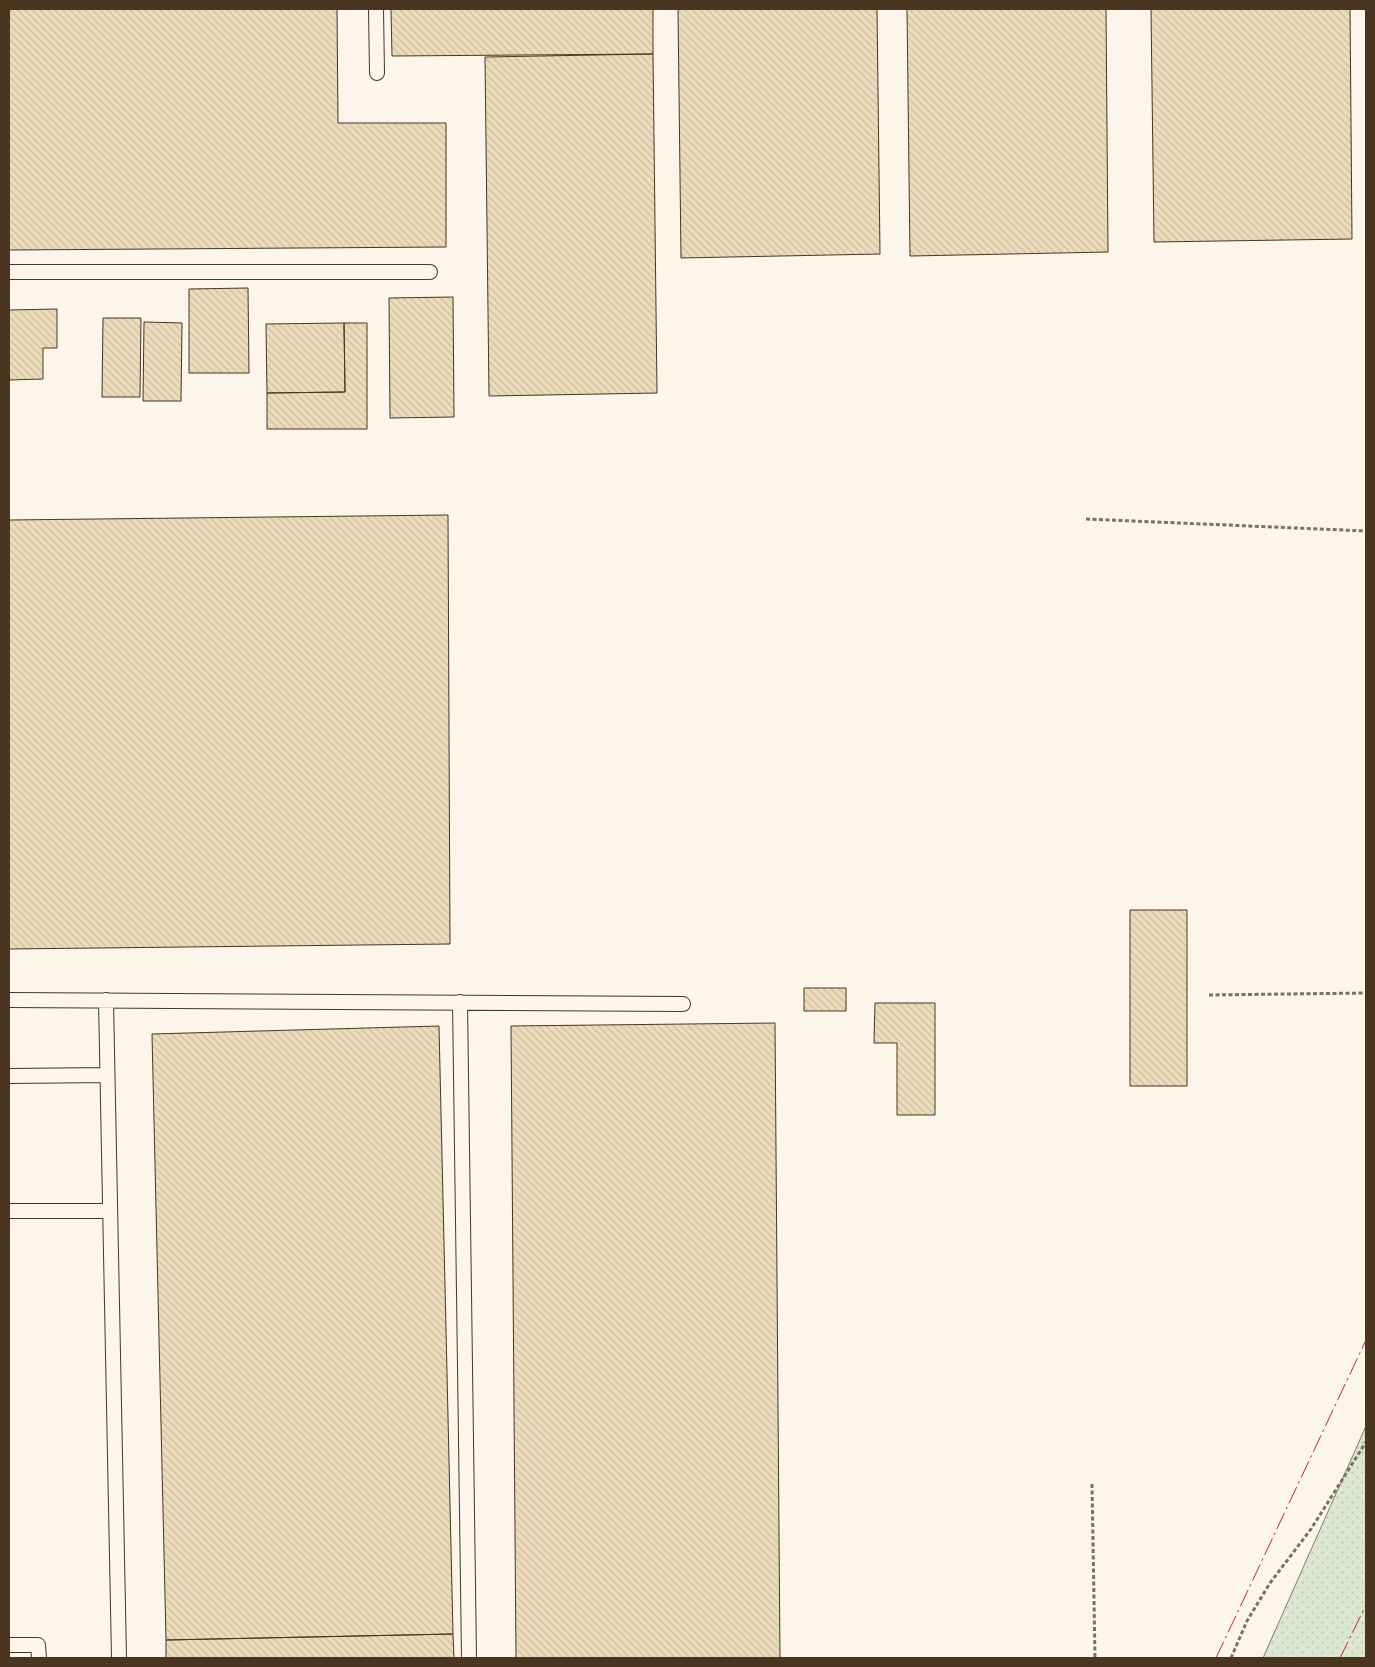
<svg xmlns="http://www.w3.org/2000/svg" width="1375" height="1667" font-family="'Times New Roman',serif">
<defs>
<pattern id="grass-dots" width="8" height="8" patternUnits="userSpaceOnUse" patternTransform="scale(1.25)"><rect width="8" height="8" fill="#dce7d0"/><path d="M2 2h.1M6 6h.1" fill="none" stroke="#bec7b2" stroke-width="1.8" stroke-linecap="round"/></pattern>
<pattern id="building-back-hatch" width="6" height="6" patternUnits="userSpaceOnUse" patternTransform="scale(1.25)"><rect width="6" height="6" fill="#ecdcbc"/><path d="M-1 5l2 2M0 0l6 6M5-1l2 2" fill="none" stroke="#ccbda1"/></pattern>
</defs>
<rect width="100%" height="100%" fill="#fbf6e9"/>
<path fill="url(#grass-dots)" stroke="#887966" d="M1366,1426V1658H1263Z"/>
<path fill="url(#building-back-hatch)" stroke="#4a3520" d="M9,9H337L338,123H446V247L9,250Z
M391,9H653V54L392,56Z
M678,9H877L880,254L681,258Z
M907,9H1106L1108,252L910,256Z
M1151,9H1350L1352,239L1154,242Z
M653,54L657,393L489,396L485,57Z
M248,288L249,373H189V289Z
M453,297L454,417L390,418L389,298Z
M57,309V348H43V379L9,380V310Z
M103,318H141L140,397H102Z
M144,322L182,323L181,401H143Z
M344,323L345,392L267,393L266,324Z
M344,323H367V429H267V393L345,392Z
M448,515L450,944L9,949V520Z
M1130,910H1187V1086H1130Z
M804,988H846V1011H804Z
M875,1003H935V1115H897V1043H874Z
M775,1023L780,1658H516L511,1026Z
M439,1026L453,1634L166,1640L152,1034Z
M453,1634L454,1658H166V1640Z"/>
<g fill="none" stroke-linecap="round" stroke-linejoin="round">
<defs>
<path id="service" d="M376,9L377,73
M9,272H430
M9,1000L683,1004
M106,1000L119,1658
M460,1002L469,1658
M9,1076L107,1075
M9,1211H110
M9,1645H38L39,1658"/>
</defs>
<use href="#service" stroke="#4a3520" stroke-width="16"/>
<path stroke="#7f6f5c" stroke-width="3" stroke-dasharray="4 2.5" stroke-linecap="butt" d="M1086,519L1366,531
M1209,995L1366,993
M1092,1484L1095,1658
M1231,1658L1247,1621L1270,1583L1311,1529L1366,1442"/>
<use href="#service" stroke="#fbf6e9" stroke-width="14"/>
<path stroke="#c62828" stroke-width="1" stroke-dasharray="18 4 2.5 4" stroke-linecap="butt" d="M1216,1658L1366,1340
M1340,1658L1366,1605"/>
</g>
<rect width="1375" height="1667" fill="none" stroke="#4a3520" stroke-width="20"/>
</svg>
